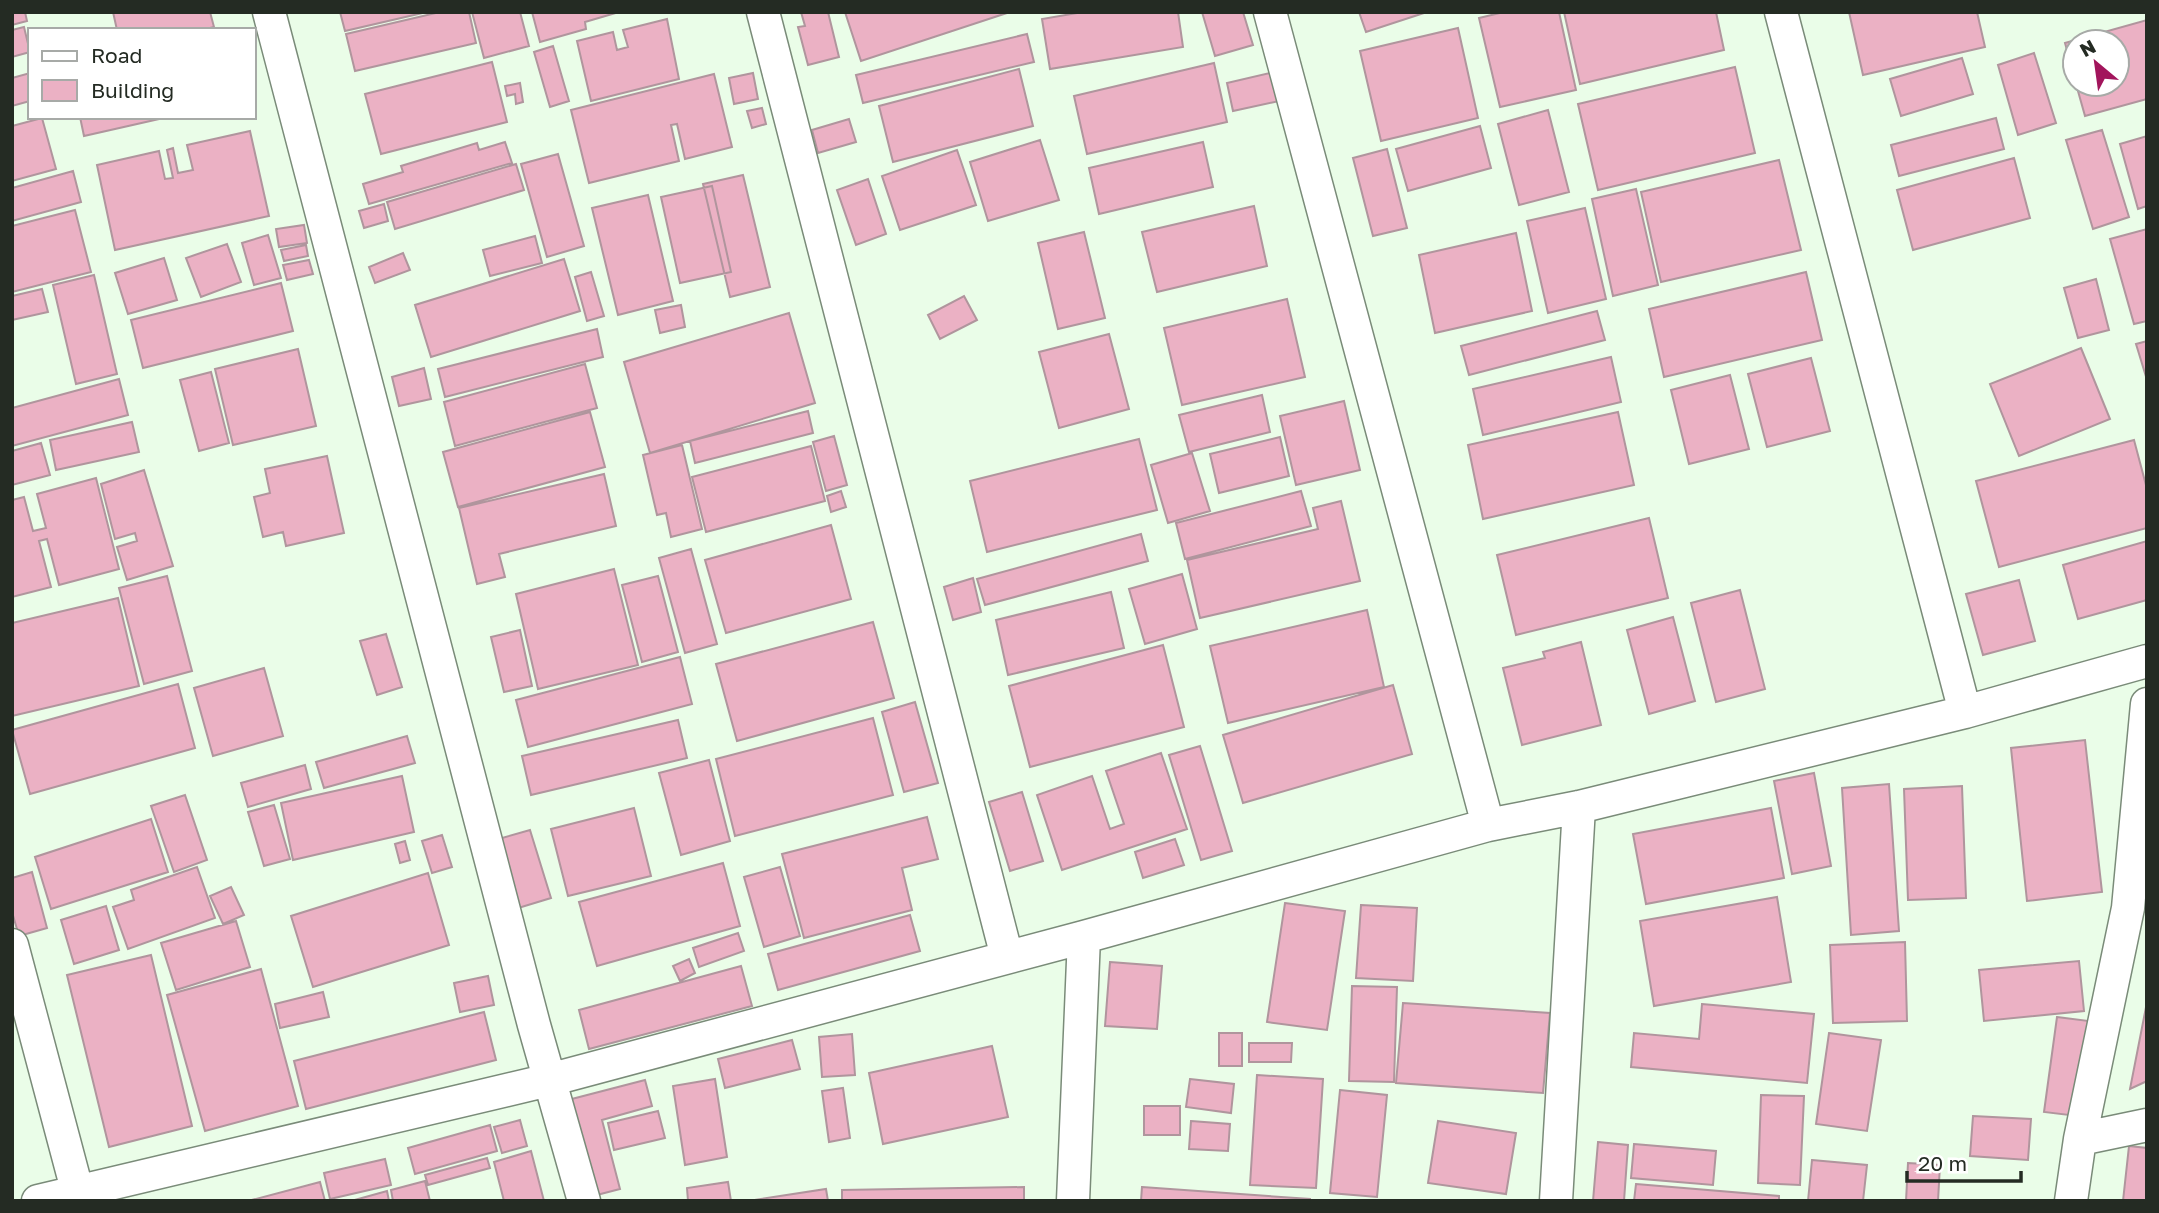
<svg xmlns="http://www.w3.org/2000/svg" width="2159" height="1213" font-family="'Golos Text',sans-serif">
<rect width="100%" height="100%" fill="#eafde8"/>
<path fill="#ebb1c4" stroke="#b0959d" stroke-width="2" d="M12,12H25L27,21L12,25Z
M113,12H210L214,27L202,30H117Z
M340,12H427L345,31Z
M440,12H469L476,43L355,71L346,34Z
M472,12H520L529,46L484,58Z
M532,12H619L585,22L586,29L540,42Z
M801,12H828L839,57L808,65L798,27L805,26Z
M845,12H1010L861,61Z
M1083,12H1178L1183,47L1050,69L1042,19Z
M1202,12H1243L1253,45L1215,56Z
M1359,12H1427L1366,32Z
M1504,12H1559L1576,90L1500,107L1479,18Z
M1564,12H1716L1724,50L1580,84Z
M1849,12H1977L1985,47L1863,75Z
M667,19L679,79L591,101L577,41L613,32L617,50L628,47L623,30Z
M2147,20V99L2085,116L2076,84H2117V42H2075V80L2065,43Z
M24,27L30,52L12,57V30Z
M1458,28L1478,118L1381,141L1360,51Z
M1027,34L1034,62L863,103L856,75Z
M553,46L569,101L550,107L534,52Z
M2034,53L2056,123L2018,135L1998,65Z
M1962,58L1973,94L1901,116L1890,79Z
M492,62L507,122L381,154L365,94Z
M1214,63L1227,122L1087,154L1074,96Z
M1735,67L1755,153L1598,190L1578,104Z
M1019,69L1033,126L893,162L879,106Z
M1278,71L1284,100L1233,111L1227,83Z
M30,73V101L12,106V78Z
M753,73L758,99L734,104L729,78Z
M714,74L732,147L685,159L677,124L671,125L679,161L589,183L571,110Z
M520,83L523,102L516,104L515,94L507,96L505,86Z
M762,108L766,124L752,128L747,111Z
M1548,110L1569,192L1519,205L1498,124Z
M80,117H168L84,136Z
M42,118L56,169L12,181V126Z
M1996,118L2004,149L1899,176L1891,145Z
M849,119L856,142L818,153L812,130Z
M1480,126L1491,168L1408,191L1396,149Z
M2102,130L2129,217L2093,229L2066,140Z
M250,131L269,216L115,250L97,165L159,151L165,179L173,178L167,150L173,148L178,173L193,170L187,145Z
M2147,136V206L2138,209L2120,144Z
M1040,140L1059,200L988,221L970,162Z
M505,142L512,163L369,204L363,184L403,172L401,166L477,143L479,150Z
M1203,142L1213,187L1099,214L1089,168Z
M1387,149L1407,228L1373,236L1353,158Z
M957,150L976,205L900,230L882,176Z
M558,154L584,246L547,257L521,164Z
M2014,158L2030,218L1913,250L1897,190Z
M1779,160L1801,250L1661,282L1641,192Z
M516,164L524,190L395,229L387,202Z
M73,171L81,202L12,221V188Z
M743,175L770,287L730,297L703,184Z
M868,179L886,234L856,245L837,190Z
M712,186L731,272L680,283L661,197Z
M1636,189L1658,285L1613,296L1592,199Z
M648,195L673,301L618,315L592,208Z
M384,204L388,221L364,228L359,211Z
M1254,206L1267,266L1157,292L1142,232Z
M1585,208L1606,299L1548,313L1527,221Z
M75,210L91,272L12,292V226Z
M304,225L307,243L279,247L276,229Z
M2147,229V321L2134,324L2110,239Z
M1084,232L1105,318L1058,329L1038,243Z
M1516,233L1532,311L1435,333L1419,255Z
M268,235L281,278L254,285L242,243Z
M535,236L542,263L490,276L483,250Z
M227,244L241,282L201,297L186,258Z
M306,245L308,256L284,261L281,250Z
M403,253L410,270L375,283L369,267Z
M164,258L177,300L128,314L115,273Z
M564,259L580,311L431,357L415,305Z
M309,260L313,274L287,280L283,265Z
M591,272L604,316L587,321L575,277Z
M1806,272L1822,340L1664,377L1649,309Z
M94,275L117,374L76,384L53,285Z
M2096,279L2109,330L2078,338L2064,288Z
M281,283L293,331L143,368L131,320Z
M42,289L48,312L12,320V296Z
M964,296L977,320L940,339L928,315Z
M1287,299L1305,377L1182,405L1164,328Z
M681,305L685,327L660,333L655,310Z
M1597,311L1605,340L1469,375L1461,346Z
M789,313L815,403L650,453L624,362Z
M597,329L603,357L445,397L438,369Z
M1109,334L1129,409L1059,428L1039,352Z
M2147,341V380L2136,344Z
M2081,348L2110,419L2019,456L1990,384Z
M298,349L316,426L233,445L215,369Z
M1611,357L1621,402L1483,435L1473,389Z
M1811,358L1830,431L1767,447L1748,374Z
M585,364L597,408L455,446L444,402Z
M424,368L431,399L399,406L392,377Z
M211,372L229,443L199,451L180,380Z
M1730,375L1749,449L1689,464L1671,390Z
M119,379L128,415L12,446V408Z
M1262,395L1270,432L1189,452L1179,415Z
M1344,401L1360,470L1296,485L1280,416Z
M808,411L813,433L695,463L690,441Z
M590,412L605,467L458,507L443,452Z
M1618,412L1634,485L1483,519L1468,445Z
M132,422L139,452L56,470L50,440Z
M834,436L847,485L826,491L813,442Z
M1280,437L1289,476L1219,493L1210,454Z
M1139,439L1157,510L987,552L970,481Z
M2134,440L2147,489V528L1999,567L1976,481Z
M41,443L50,475L12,485V451Z
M682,445L702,529L671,537L666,513L657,515L643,455Z
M811,446L825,501L706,532L692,477Z
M1192,453L1210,511L1168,523L1151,465Z
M327,456L344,533L286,546L283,532L263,537L254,497L270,493L265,469Z
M144,470L173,566L127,580L117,547L137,541L135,533L115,539L101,484Z
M604,474L616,526L499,554L505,577L477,584L459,508Z
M96,478L119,569L59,585L47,539L39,541L51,587L12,597V500L24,497L33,531L46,528L37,494Z
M841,491L846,507L831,512L827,496Z
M1301,491L1311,526L1185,559L1176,523Z
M1341,501L1360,581L1200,618L1187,560L1318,529L1313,508Z
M1649,518L1668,598L1516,635L1497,555Z
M831,525L851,599L726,633L705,560Z
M1141,534L1148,561L985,605L977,579Z
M2147,541V600L2078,619L2063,565Z
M691,549L717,644L685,653L659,558Z
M614,569L638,665L538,689L516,594Z
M1182,574L1197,629L1145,644L1129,589Z
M167,576L192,671L144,684L119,588Z
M658,576L678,652L642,662L622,585Z
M973,578L981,612L953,620L944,587Z
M2019,580L2035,641L1983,655L1966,594Z
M1740,590L1765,689L1716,702L1691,603Z
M1111,592L1124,648L1008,675L996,620Z
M118,598L139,686L12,716V623Z
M1367,610L1384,687L1228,723L1210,646Z
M1673,617L1695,701L1649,714L1627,630Z
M873,622L894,698L737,741L716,664Z
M520,630L532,686L504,692L491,637Z
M386,634L402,687L377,695L360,641Z
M1581,642L1601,725L1522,745L1503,668L1545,658L1543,652Z
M1163,645L1184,727L1030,767L1009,686Z
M680,657L692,704L528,747L516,700Z
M264,668L283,736L213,756L194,688Z
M178,684L195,748L30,794L12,730Z
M1393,685L1412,754L1243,803L1223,735Z
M915,702L938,783L904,792L882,712Z
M873,718L893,795L735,836L716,759Z
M678,720L687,758L531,795L522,756Z
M407,736L415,763L324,788L316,762Z
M2085,740L2102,892L2027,901L2011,748Z
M1200,746L1232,851L1201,860L1169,755Z
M1161,753L1187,829L1062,870L1037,795L1092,776L1110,829L1124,824L1106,771Z
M709,760L730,841L681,855L659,773Z
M305,765L311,789L248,807L241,783Z
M1814,773L1831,866L1792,874L1774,781Z
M402,776L414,832L293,860L281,803Z
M1889,784L1899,931L1851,935L1842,788Z
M1962,786L1966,898L1908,900L1904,789Z
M1022,792L1043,861L1010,871L989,802Z
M185,795L207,860L174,872L151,806Z
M274,805L290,859L264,866L248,812Z
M634,808L651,876L568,896L551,829Z
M1771,808L1784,878L1646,904L1633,834Z
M927,817L938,859L902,868L912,910L804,938L782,854Z
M151,819L168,872L51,909L35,857Z
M530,830L551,898L515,909L495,840Z
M442,835L452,867L432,873L422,841Z
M1175,839L1184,865L1143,878L1135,852Z
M405,841L410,860L400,863L395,844Z
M723,863L740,926L597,966L579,902Z
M197,867L215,918L128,949L113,907L134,900L131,890Z
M780,867L800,936L764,947L744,877Z
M32,872L47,928L19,936L12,912V878Z
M428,873L449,945L313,987L291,916Z
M231,887L244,915L223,924L210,896Z
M1777,897L1791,982L1654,1006L1640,921Z
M1285,903L1345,911L1327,1030L1267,1022Z
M1361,905L1417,908L1413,981L1356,978Z
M106,906L119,950L74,964L61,920Z
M910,915L920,951L778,990L768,954Z
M236,921L250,967L176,990L161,943Z
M738,933L744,951L699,967L693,948Z
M1905,942L1907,1021L1833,1023L1830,945Z
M151,955L192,1126L109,1147L67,975Z
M689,959L695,973L680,981L673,966Z
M2079,961L2084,1011L1984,1021L1979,970Z
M1110,962L1162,966L1157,1029L1105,1026Z
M741,966L752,1006L589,1049L579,1010Z
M261,969L298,1106L205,1131L167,995Z
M488,976L494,1005L460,1012L454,983Z
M1352,986L1397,987L1394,1082L1349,1081Z
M323,992L329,1017L280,1028L275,1004Z
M2147,1002V1081L2130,1089Z
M1403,1003L1550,1013L1543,1093L1396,1083Z
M1702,1004L1814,1014L1807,1083L1631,1067L1634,1033L1699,1039Z
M484,1012L496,1060L306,1109L294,1061Z
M2057,1017L2089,1021L2077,1116L2044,1112Z
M1219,1033H1242V1066H1219Z
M1829,1033L1881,1040L1867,1131L1816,1124Z
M852,1034L855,1075L822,1077L819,1037Z
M792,1040L800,1069L725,1088L718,1059Z
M1249,1043H1292L1291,1062H1249Z
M992,1046L1008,1117L883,1144L869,1073Z
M1257,1075L1323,1079L1316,1188L1250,1185Z
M715,1079L727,1157L685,1165L673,1086Z
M1190,1079L1234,1084L1231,1113L1186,1107Z
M645,1080L652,1106L602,1120L620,1189L589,1197L564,1101Z
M843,1088L850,1138L829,1142L822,1091Z
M1340,1090L1387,1095L1377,1197L1330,1193Z
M1761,1095L1804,1096L1800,1185L1758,1183Z
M1144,1106H1180V1135H1144Z
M658,1111L665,1138L614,1150L608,1123Z
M1973,1116L2031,1119L2028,1160L1970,1156Z
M520,1120L527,1146L502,1153L494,1127Z
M1191,1121L1230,1124L1228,1151L1189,1149Z
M1438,1121L1516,1133L1506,1194L1428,1183Z
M490,1125L497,1151L415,1174L408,1148Z
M1598,1142L1628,1145L1624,1201H1593Z
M1634,1144L1716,1151L1713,1185L1631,1178Z
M2129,1146L2147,1148V1201H2123Z
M531,1151L544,1201H504L494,1162Z
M487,1158L490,1168L428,1185L425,1175Z
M385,1159L391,1185L330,1199L324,1173Z
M1812,1160L1867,1165L1863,1201H1808Z
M1908,1163L1940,1165L1938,1201H1906Z
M425,1181L430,1201H393L391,1190Z
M320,1182L325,1201H248Z
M728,1182L731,1201H688L687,1188Z
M1636,1184L1779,1196V1201H1634Z
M1024,1187V1201H842V1190Z
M1142,1187L1310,1199V1201H1141Z
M826,1189L828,1201H748Z
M387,1191L389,1201H351Z"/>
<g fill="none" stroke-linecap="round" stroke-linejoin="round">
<defs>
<path id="minor" d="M269,12L534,1025L584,1201
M763,12L1007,957
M1270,12L1488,825
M1781,12L1965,712
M12,945L80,1201
M2080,1139L2147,1125
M38,1201L549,1080L1084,937L1488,825L1579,807L1965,712L2147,661
M1073,1201L1084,937
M1556,1201L1579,807
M2071,1201L2080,1139L2128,908L2147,704"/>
</defs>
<use href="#minor" stroke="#7a8b79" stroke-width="35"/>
<use href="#minor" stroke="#fff" stroke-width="32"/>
</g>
<rect width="2159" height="1213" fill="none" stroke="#242b23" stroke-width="28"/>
<rect x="28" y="28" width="228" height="91" fill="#ffffff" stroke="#a7aaa7" stroke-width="2"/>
<rect x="42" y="51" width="35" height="10" fill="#ffffff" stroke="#a7aaa7" stroke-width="2"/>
<text x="91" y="63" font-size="21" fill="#242b23">Road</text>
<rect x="42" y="80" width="35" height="21" fill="#ebb1c4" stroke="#a7aaa7" stroke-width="2"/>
<text x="91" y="98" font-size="21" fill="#242b23">Building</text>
<g transform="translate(2096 63) rotate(331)"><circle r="33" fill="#ffffff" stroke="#a7aaa7" stroke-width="2"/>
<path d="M0-5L12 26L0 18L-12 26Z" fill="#a2155c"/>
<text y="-10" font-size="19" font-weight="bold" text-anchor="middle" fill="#242b23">N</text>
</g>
<path d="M1907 1171v10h114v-10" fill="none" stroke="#242b23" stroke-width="3.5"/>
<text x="1918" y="1171" font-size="21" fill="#242b23" stroke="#ffffff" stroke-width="5" paint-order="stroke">20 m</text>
</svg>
